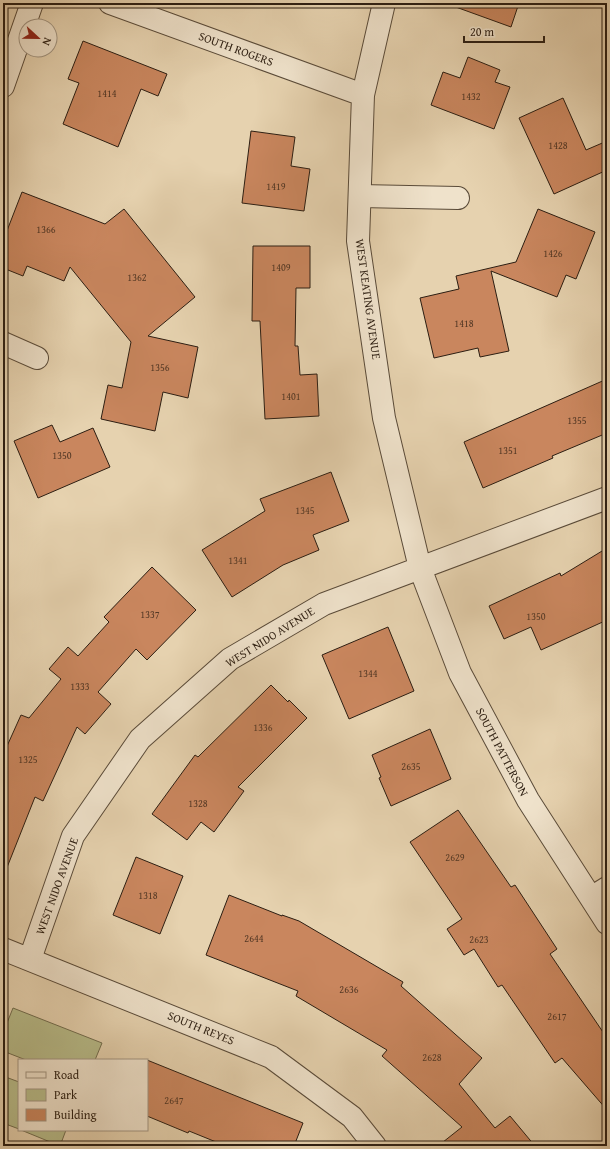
<svg xmlns="http://www.w3.org/2000/svg" width="610" height="1149" font-family="'Gentium Book Plus',serif">
<rect width="100%" height="100%" fill="#e6d2af"/>
<filter id="stains"><feTurbulence type="fractalNoise" baseFrequency=".005" numOctaves="4"/><feColorMatrix values="0 0 0 0 .2 0 0 0 0 .09 0 0 0 0 .02 0 0 0 .5 -.17"/></filter>
<radialGradient id="worn" r=".72"><stop offset=".6" stop-color="#630" stop-opacity="0"/><stop offset="1" stop-color="#630" stop-opacity=".3"/></radialGradient>
<path fill="#b7bb89" stroke="#726c4e" d="M13,1008L102,1043L95,1060H26L3,1051V1033Z
M3,1076L19,1082V1129L3,1123Z
M21,1130H66L60,1146Z"/>
<path fill="#c9865e" stroke="#2c1e12" d="M453,3H519L511,27L453,6Z
M83,41L167,74L158,96L141,89L118,147L63,124L79,83L68,79Z
M468,57L500,70L495,82L510,87L494,129L431,105L443,72L460,78Z
M563,98L586,150L607,141V170L554,194L519,118Z
M251,131L295,137L291,166L310,169L304,211L242,203Z
M22,192L105,224L124,209L195,297L148,336L198,347L188,398L163,392L155,431L101,419L108,385L122,388L131,342L70,267L64,281L27,266L23,276L3,268V241Z
M538,209L595,232L576,279L566,275L557,297L491,271L509,351L480,357L478,348L434,358L420,298L459,289L456,276L516,262Z
M253,246H310V288H296L295,346H298L300,375L317,374L319,416L265,419L260,321H252Z
M607,379V433L552,456L553,458L483,488L464,442Z
M52,425L60,442L93,428L110,467L38,498L14,441Z
M331,472L349,521L313,535L319,550L283,565L232,597L202,550L265,511L260,499Z
M607,548V620L541,650L531,627L504,639L489,606L560,573L561,576Z
M152,567L196,610L147,660L136,649L98,692L111,704L85,734L77,727L43,801L35,797L4,875H3V755L21,715L29,718L61,679L49,669L68,647L78,656L109,622L104,617Z
M388,627L414,691L349,719L322,655Z
M271,685L288,702L289,700L307,718L238,787L244,791L214,832L201,822L187,840L152,814L195,755L198,757Z
M430,729L451,779L391,806L379,778L381,777L372,755Z
M458,810L511,887L515,885L557,949L550,954L607,1038V1110L562,1058L555,1063L502,985L498,987L474,949L464,955L447,929L462,919L410,842Z
M136,857L183,876L160,934L113,915Z
M229,895L282,916V915L299,921L403,982L401,986L482,1058L459,1084L495,1128L510,1116L535,1146H438L462,1127L382,1056L387,1050L296,996L298,991L206,955Z
M147,1060L303,1123L294,1146H226L189,1131L188,1133L147,1116Z"/>
<g fill="none" stroke-linecap="round" stroke-linejoin="round">
<defs>
<path id="minor" d="M110,3L363,95
M384,3L363,95L358,241L384,418L420,568L460,673L528,800L607,923
M3,86L32,3
M360,196L458,198
M3,343L37,358
M591,898L607,888
M3,949L271,1057L352,1117L375,1146
M30,959L73,836L140,739L230,659L324,604L607,498"/>
</defs>
<use href="#minor" stroke="#5a4b39" stroke-width="24"/>
<use href="#minor" stroke="#efe2cb" stroke-width="22"/>
</g>
<g text-anchor="middle" stroke-width="3" stroke-linejoin="round" paint-order="stroke">
<g font-size="10" fill="#533825">
<text x="107" y="97">1414</text>
<text x="471" y="100">1432</text>
<text x="558" y="149">1428</text>
<text x="276" y="190">1419</text>
<text x="46" y="233">1366</text>
<text x="553" y="257">1426</text>
<text x="281" y="271">1409</text>
<text x="137" y="281">1362</text>
<text x="464" y="327">1418</text>
<text x="160" y="371">1356</text>
<text x="291" y="400">1401</text>
<text x="577" y="424">1355</text>
<text x="508" y="454">1351</text>
<text x="62" y="459">1350</text>
<text x="305" y="514">1345</text>
<text x="238" y="564">1341</text>
<text x="150" y="618">1337</text>
<text x="536" y="620">1350</text>
<text x="368" y="677">1344</text>
<text x="80" y="690">1333</text>
<text x="263" y="731">1336</text>
<text x="28" y="763">1325</text>
<text x="411" y="770">2635</text>
<text x="198" y="807">1328</text>
<text x="455" y="861">2629</text>
<text x="148" y="899">1318</text>
<text x="254" y="942">2644</text>
<text x="479" y="943">2623</text>
<text x="349" y="993">2636</text>
<text x="557" y="1020">2617</text>
<text x="432" y="1061">2628</text>
<text x="174" y="1104">2647</text>
</g>
<g font-size="12" fill="#2c1e12" stroke="#efe2cb">
<text transform="translate(236 49) rotate(20)" y="4">SOUTH ROGERS</text>
<text transform="translate(368 299) rotate(82)" y="4">WEST KEATING AVENUE</text>
<text transform="translate(270 637) rotate(-32)" y="4">WEST NIDO AVENUE</text>
<text transform="translate(502 752) rotate(62)" y="4">SOUTH PATTERSON</text>
<text transform="translate(57 886) rotate(-70)" y="4">WEST NIDO AVENUE</text>
<text transform="translate(201 1028) rotate(22)" y="4">SOUTH REYES</text>
</g>
</g>
<rect width="610" height="1149" fill="none" stroke="#e6d2af" stroke-width="16"/>
<rect x="4" y="4" width="602" height="1141" fill="none" stroke="#2c1e12" stroke-width="2"/>
<rect x="8" y="8" width="594" height="1133" fill="none" stroke="#2c1e12"/>
<rect x="18" y="1059" width="130" height="72" fill="#efe2cb" stroke="#a19481"/>
<rect x="26" y="1072" width="20" height="6" fill="#efe2cb" stroke="#a19481"/>
<text x="54" y="1079" font-size="12" fill="#2c1e12">Road</text>
<rect x="26" y="1089" width="20" height="12" fill="#b7bb89" stroke="#a19481"/>
<text x="54" y="1099" font-size="12" fill="#2c1e12">Park</text>
<rect x="26" y="1109" width="20" height="12" fill="#c9865e" stroke="#a19481"/>
<text x="54" y="1119" font-size="12" fill="#2c1e12">Building</text>
<g transform="translate(38 38) rotate(112)"><circle r="19" fill="#efe2cb" stroke="#a19481"/>
<path d="M0-3L7 15L0 10L-7 15Z" fill="#8f2418"/>
<text y="-6" font-size="11" font-weight="bold" text-anchor="middle" fill="#2c1e12">N</text>
</g>
<path d="M464 36v6h80v-6" fill="none" stroke="#2c1e12" stroke-width="2"/>
<text x="470" y="36" font-size="12" fill="#2c1e12" stroke="#efe2cb" stroke-width="3" paint-order="stroke">20 m</text>
<rect width="100%" height="100%" filter="url(#stains)"/>
<rect width="100%" height="100%" fill="url(#worn)"/>
</svg>
